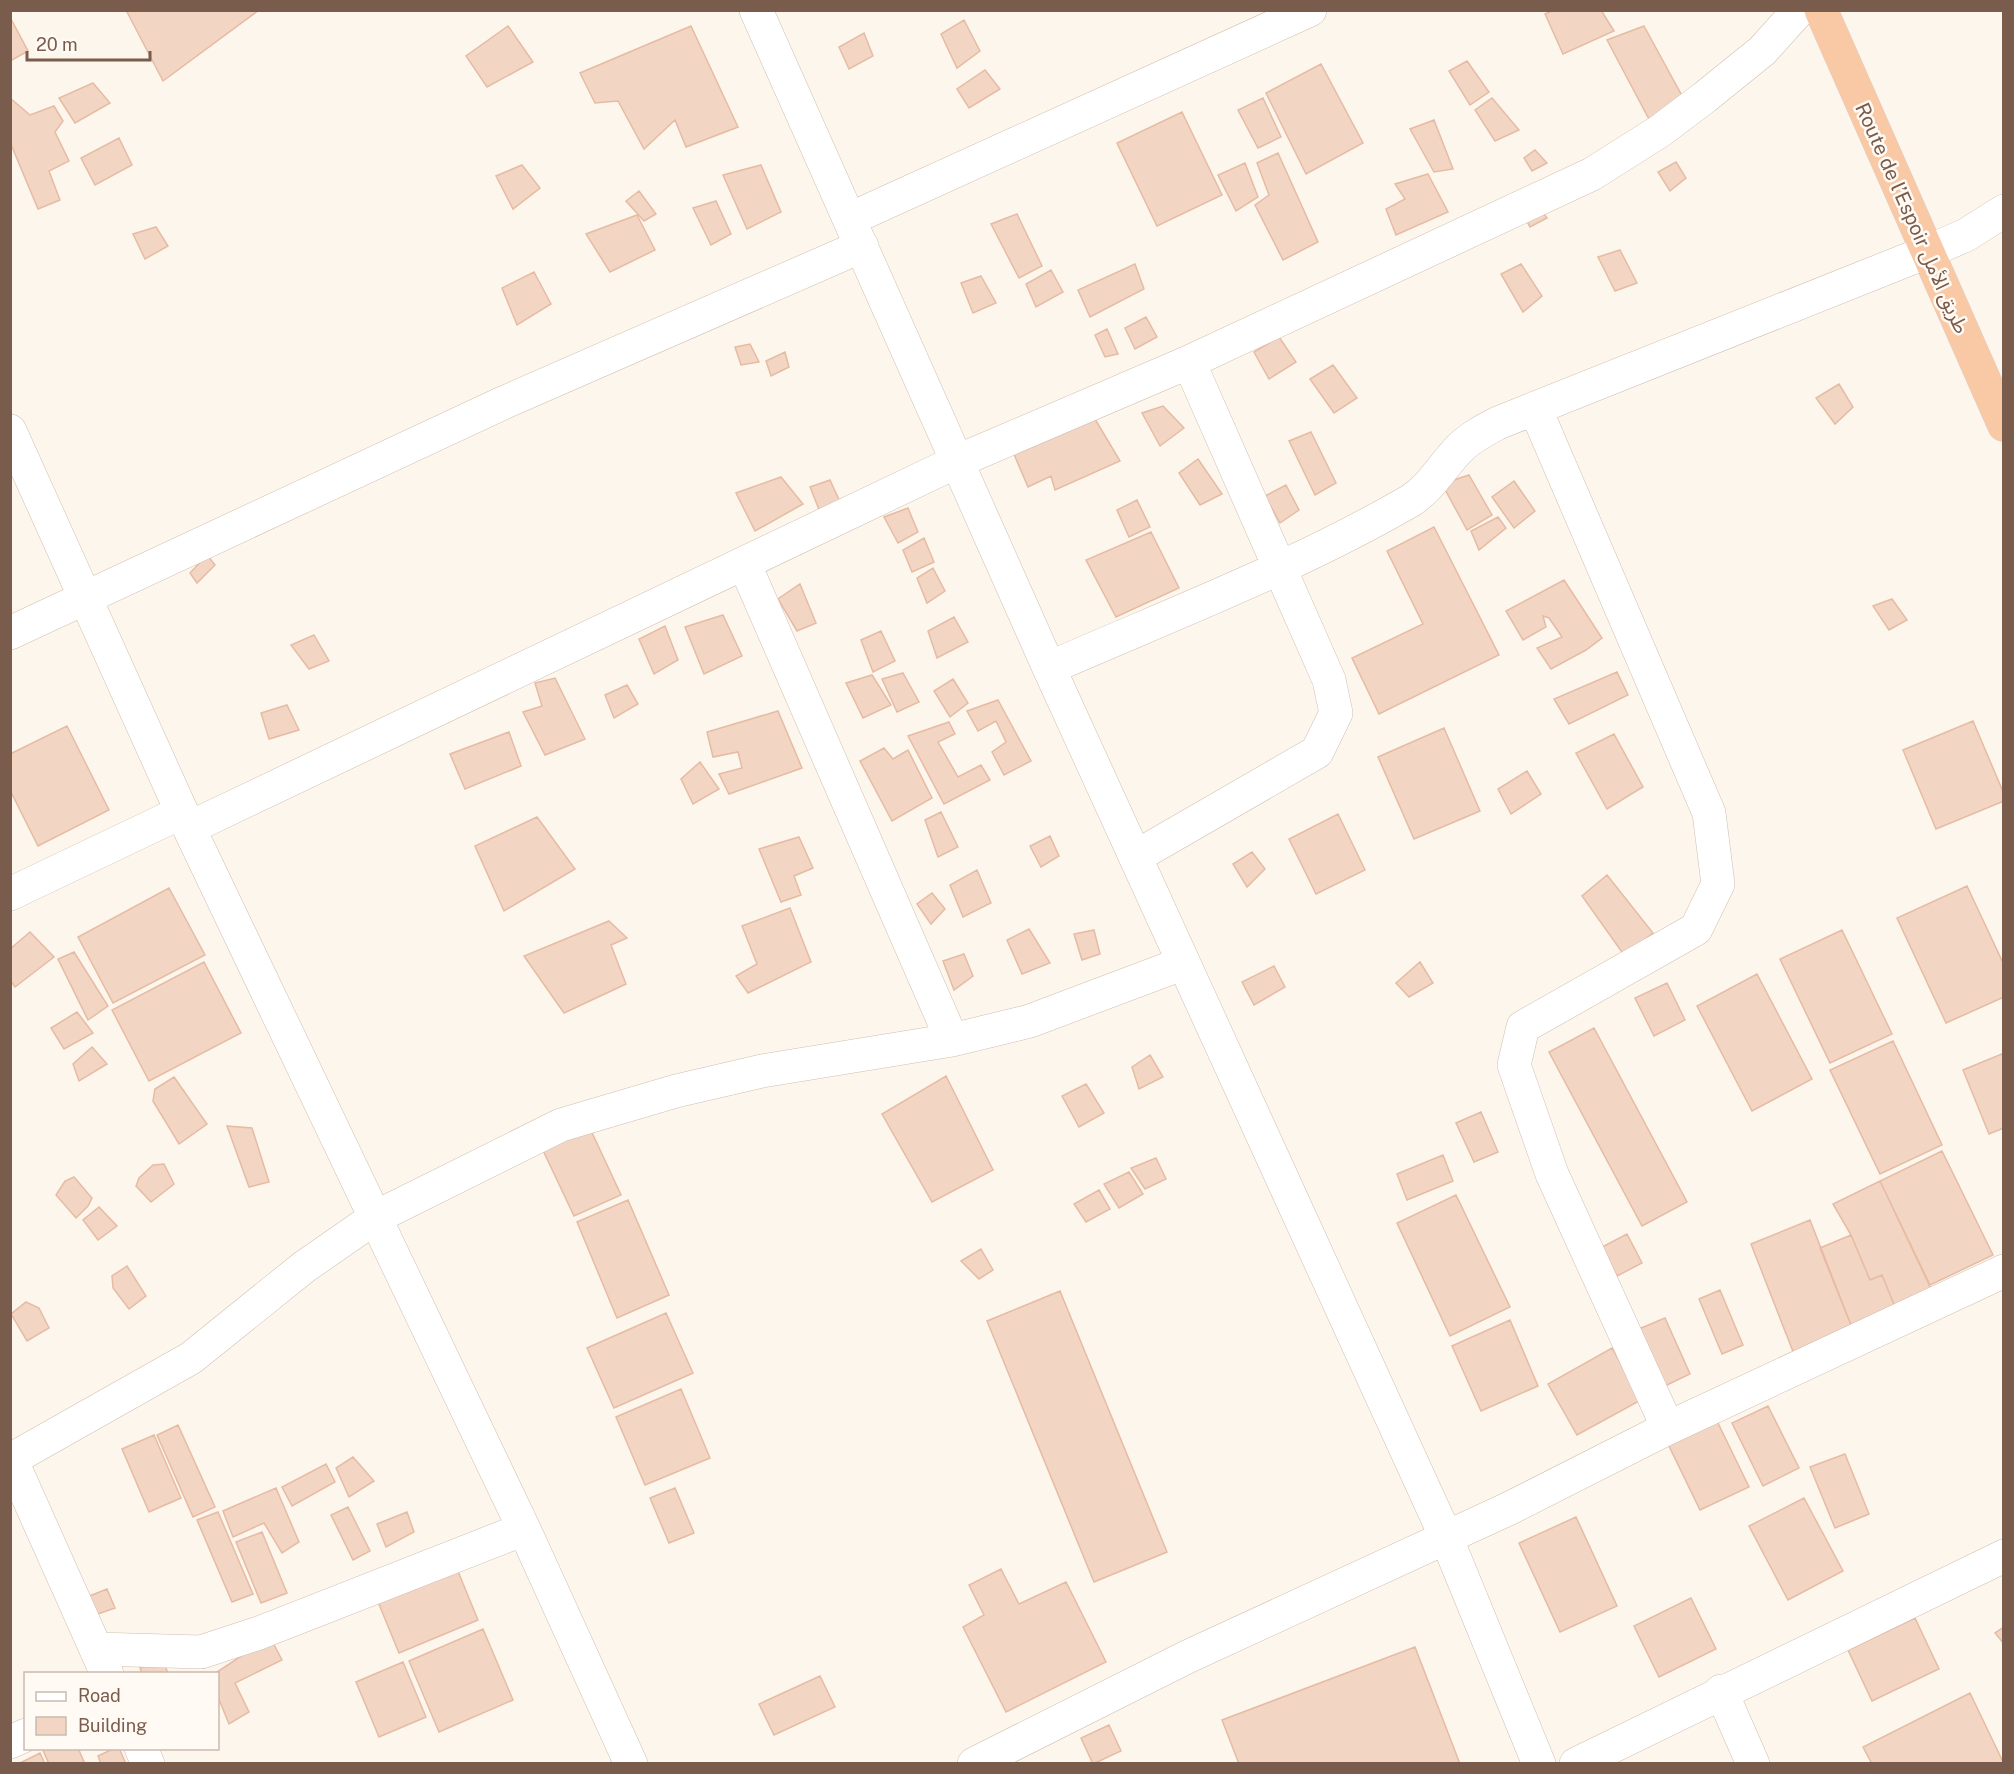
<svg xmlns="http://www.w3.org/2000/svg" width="2014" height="1774" font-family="'Public Sans','Noto Sans Arabic',sans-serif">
<rect width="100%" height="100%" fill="#fdf6ec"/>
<path fill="#f3d5c3" stroke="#e6bba3" stroke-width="1.5" d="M126,10H259L163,81Z
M1554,10H1601L1614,31L1563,54L1545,14Z
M10,17L28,51L12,60L10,58Z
M964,20L980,51L957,68L941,34Z
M508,26L533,62L487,87L466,56Z
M691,26L738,127L686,147L675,120L644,149L618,101L595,103L580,73Z
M1644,26L1687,105L1650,121L1607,40Z
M864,33L873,56L849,69L839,47Z
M1467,61L1489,92L1470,105L1449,71Z
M1321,64L1363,143L1306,174L1266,93Z
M985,70L1000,89L969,108L957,89Z
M93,83L110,103L75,123L59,98Z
M10,98L30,115L54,106L63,121L55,132L69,161L49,171L60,200L38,209L10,142Z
M1263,98L1281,137L1258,148L1238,110Z
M1492,98L1519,130L1495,141L1475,110Z
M1182,112L1222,195L1157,226L1117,143Z
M1434,120L1453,169L1434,172L1410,129Z
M119,138L132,165L95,185L81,158Z
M1535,150L1547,163L1532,171L1524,158Z
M1278,153L1318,242L1283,260L1255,205L1269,195L1257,163Z
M1676,162L1686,178L1670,191L1658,172Z
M1245,163L1258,197L1236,211L1218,175Z
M522,165L540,188L513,209L496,176Z
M761,165L781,212L747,229L723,175Z
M1428,174L1448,212L1396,235L1386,209L1405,199L1395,184Z
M639,191L656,214L644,221L626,201Z
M716,201L731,234L711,245L693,208Z
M1539,207L1547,218L1530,227L1523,214Z
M1017,214L1042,266L1019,278L991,224Z
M637,215L655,250L610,272L586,234Z
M156,227L168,246L145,259L133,234Z
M1620,250L1637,283L1615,291L1598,257Z
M1135,264L1144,289L1090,317L1078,290Z
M1521,264L1542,296L1523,312L1501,274Z
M1051,270L1063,292L1036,307L1026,284Z
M534,272L551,304L517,325L502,288Z
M981,276L996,303L973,313L961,283Z
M1146,317L1157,337L1135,349L1125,328Z
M1107,329L1118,354L1105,357L1095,335Z
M1279,337L1296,362L1269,379L1254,352Z
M750,344L759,362L741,365L735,347Z
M785,352L789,367L771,376L766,361Z
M1333,365L1357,398L1334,413L1310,379Z
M1839,384L1853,407L1835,424L1816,398Z
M1163,406L1184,428L1160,446L1142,413Z
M1095,419L1120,461L1055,490L1051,476L1028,487L1013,452Z
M1311,432L1336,483L1315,495L1289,441Z
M1198,459L1222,494L1200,505L1179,473Z
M1469,475L1492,515L1467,530L1442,484Z
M781,477L803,504L755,531L736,493Z
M830,480L840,502L820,512L810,487Z
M1514,481L1535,511L1514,528L1492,497Z
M1286,485L1299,510L1280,523L1265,496Z
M1137,500L1150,527L1129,537L1117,510Z
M908,508L918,532L898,543L884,517Z
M1498,517L1506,528L1479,550L1471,531Z
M1434,527L1499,655L1379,714L1352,658L1423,624L1387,551Z
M1151,532L1179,588L1116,617L1086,560Z
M924,538L934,562L912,572L903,550Z
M207,555L215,565L197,583L190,573Z
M933,568L945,591L927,603L917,578Z
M1564,580L1602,638L1586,650L1551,669L1537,648L1562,637L1549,618L1543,616L1546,627L1523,640L1506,611Z
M800,584L816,623L797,631L778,599Z
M1892,599L1907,620L1889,630L1873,606Z
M723,615L742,656L704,674L685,627Z
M954,617L968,642L937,658L928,631Z
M665,626L678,660L654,674L639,639Z
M881,631L895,661L873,672L861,640Z
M314,635L329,661L309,669L291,645Z
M1617,672L1628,695L1569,724L1554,699Z
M903,673L919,702L897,712L882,679Z
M872,675L891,705L863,718L846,683Z
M555,678L585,739L545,755L523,712L542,706L535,683Z
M953,679L968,703L950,717L934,691Z
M627,685L638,704L614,718L605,695Z
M998,700L1031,761L1004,775L992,752L1006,742L996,721L978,731L967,711Z
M287,705L299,730L269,739L261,713Z
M778,711L802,768L729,794L719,774L742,768L738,752L713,757L707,732Z
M1973,721L2004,794V801L1936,829L1903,750Z
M949,722L955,734L938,742L958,777L981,765L990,780L944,804L908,736Z
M67,726L109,810L38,846L10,790V754Z
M1444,728L1480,811L1414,839L1378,757Z
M509,732L521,766L465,789L450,754Z
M1614,734L1643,787L1607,809L1576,753Z
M884,748L893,759L908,750L932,798L892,821L860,761Z
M700,762L719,789L693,804L681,779Z
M1527,771L1541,794L1511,814L1498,789Z
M941,812L958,847L938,857L925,820Z
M1338,814L1365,870L1316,894L1289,839Z
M537,817L575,869L504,911L475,846Z
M1050,836L1059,856L1041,867L1030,846Z
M799,837L813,868L794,876L801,895L781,902L759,849Z
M1252,852L1265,869L1247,887L1233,864Z
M977,870L991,903L963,917L950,885Z
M1607,875L1653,933L1624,955L1582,896Z
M1967,886L2004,965V997L1946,1023L1897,918Z
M169,888L205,955L113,1003L78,937Z
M932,893L945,909L931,924L917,904Z
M790,908L811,962L748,993L736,976L757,964L742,926Z
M609,921L627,938L611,945L626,984L564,1013L524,956Z
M1029,929L1050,963L1022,974L1007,940Z
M1094,930L1100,954L1082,960L1074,934Z
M1842,930L1892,1034L1830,1063L1780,959Z
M30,932L54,957L15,987L10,980V949Z
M74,952L108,1006L88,1020L58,959Z
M964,954L973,976L954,990L943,961Z
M204,962L241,1033L149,1081L112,1010Z
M1420,962L1433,983L1409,997L1396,983Z
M1274,966L1285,987L1254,1005L1242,982Z
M1757,974L1812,1079L1752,1111L1697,1006Z
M1667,983L1685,1020L1654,1036L1635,998Z
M77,1012L93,1033L64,1049L51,1028Z
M1594,1028L1687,1202L1642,1226L1549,1052Z
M1893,1041L1942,1145L1880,1174L1830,1070Z
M92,1047L107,1064L79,1081L73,1064Z
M2004,1053V1128L1989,1134L1963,1070Z
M1150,1055L1163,1077L1139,1089L1132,1067Z
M946,1076L993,1170L932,1202L882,1114Z
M174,1077L207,1124L179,1144L153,1101L155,1089Z
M1086,1084L1104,1113L1079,1127L1062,1096Z
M1481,1112L1498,1152L1474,1162L1456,1123Z
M588,1124L621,1195L574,1216L541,1146Z
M227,1126L252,1128L269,1182L249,1187Z
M1942,1151L1993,1255L1930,1285L1880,1181Z
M1443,1155L1453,1181L1407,1200L1397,1174Z
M1156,1158L1166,1179L1145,1189L1131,1168Z
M164,1164L174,1184L151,1202L136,1186L139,1178L153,1165Z
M1129,1172L1143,1194L1119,1208L1104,1184Z
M74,1177L92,1198L88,1206L76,1218L56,1195L65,1181Z
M1880,1181L1934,1295L1895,1307L1882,1275L1870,1280L1851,1235L1833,1204Z
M1099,1190L1110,1209L1086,1222L1074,1204Z
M1456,1195L1510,1307L1450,1336L1397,1223Z
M628,1200L669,1295L617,1318L577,1222Z
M99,1207L117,1226L98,1240L83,1220Z
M1810,1220L1851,1325L1794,1354L1751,1244Z
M1627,1234L1642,1263L1617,1276L1602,1247Z
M1851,1235L1870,1280L1882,1275L1895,1307L1851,1325L1820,1248Z
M981,1249L993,1270L979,1279L961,1261Z
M127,1266L146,1296L129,1309L113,1288L112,1276Z
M1720,1290L1743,1345L1722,1354L1699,1299Z
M1060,1291L1167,1552L1094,1582L987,1321Z
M26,1302L39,1308L49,1328L27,1341L11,1314Z
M666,1313L693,1373L614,1408L587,1348Z
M1665,1318L1690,1374L1665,1386L1639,1329Z
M1510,1320L1538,1386L1481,1411L1452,1346Z
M1612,1348L1641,1400L1577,1435L1548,1384Z
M681,1389L710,1458L645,1485L616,1417Z
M1768,1406L1799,1468L1763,1486L1732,1423Z
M1717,1421L1749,1487L1700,1510L1668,1444Z
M178,1425L215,1507L193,1517L157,1435Z
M154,1435L181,1498L149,1512L122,1449Z
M1845,1454L1869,1514L1835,1528L1810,1467Z
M353,1457L374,1481L349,1497L336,1468Z
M326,1464L335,1482L292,1506L282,1487Z
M276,1488L299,1542L282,1553L264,1523L233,1537L223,1511Z
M675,1488L694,1533L669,1543L650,1498Z
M1804,1498L1843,1571L1788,1600L1749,1526Z
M348,1507L370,1551L353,1560L331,1515Z
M218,1512L253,1594L232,1602L197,1520Z
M407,1512L414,1532L386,1547L377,1524Z
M1576,1517L1617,1606L1560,1632L1519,1543Z
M262,1532L287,1593L261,1603L236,1542Z
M455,1564L478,1620L399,1653L376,1597Z
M1001,1569L1019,1604L1066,1582L1106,1662L1006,1712L963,1627L984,1615L969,1585Z
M107,1589L115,1608L89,1617L82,1599Z
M1691,1598L1716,1649L1659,1677L1634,1626Z
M1915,1618L1939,1669L1872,1701L1848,1650Z
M2004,1627V1644L1995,1633Z
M483,1629L513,1700L439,1732L409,1661Z
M270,1637L282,1660L235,1683L249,1712L229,1724L218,1697V1674H214Z
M1415,1647L1460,1764H1239L1222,1720Z
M162,1659L168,1673L142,1674L140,1668Z
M403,1662L426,1717L379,1737L356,1682Z
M820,1676L835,1707L774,1735L759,1704Z
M1970,1693L2004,1764H1872L1863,1747Z
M1109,1725L1121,1751L1093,1764L1081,1738Z
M42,1748H78L85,1764H49Z
M115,1748H119L126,1764H101L98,1756Z
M40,1753L45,1764H18Z"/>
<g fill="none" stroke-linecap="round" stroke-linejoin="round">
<defs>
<path id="minor" d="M756,10L1049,668L1446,1537L1539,1764
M850,219L1310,10
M1535,408L1709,813L1718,884L1696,929L1523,1027L1514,1065L1552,1174L1668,1428
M10,431L189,828L524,1529L631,1764
M744,563L952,1040
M10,633L503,403L862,246
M1049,668C1170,615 1296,567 1410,501C1431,488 1443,465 1460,448C1471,437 1485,430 1498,423L1927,252L1966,235L2004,211
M189,828L958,461L1189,362L1592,174L1660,131L1705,97L1762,51L1799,10
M1137,856L1317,752L1336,713L1329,680L1189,362
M10,894L182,812
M10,1457L107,1674
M12,1459L191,1358L304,1267L376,1217L561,1125L676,1091L762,1071L952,1040L1030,1021L1184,963
M97,1649L201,1652L259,1633L524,1529
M1721,1691L1753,1764
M10,1742L26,1735
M141,1748L148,1764
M974,1764L1187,1657L1508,1509L1668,1428L2004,1271"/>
<path id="tertiary" d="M1576,1764L2004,1556"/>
<path id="trunk" d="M1821,10L2004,425"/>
</defs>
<use href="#minor" stroke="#d1beb0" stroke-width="34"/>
<use href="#tertiary" stroke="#d1beb0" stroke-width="34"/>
<use href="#trunk" stroke="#dad1cd" stroke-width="34"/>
<use href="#minor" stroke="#fff" stroke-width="33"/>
<use href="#tertiary" stroke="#fff" stroke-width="33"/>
<use href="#trunk" stroke="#f9c8a4" stroke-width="33"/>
</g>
<g text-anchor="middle" stroke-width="5" stroke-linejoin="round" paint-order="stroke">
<g font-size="20" fill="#7a5c4d" stroke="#fffaf3">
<text transform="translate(1912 218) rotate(66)" y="7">Route de l’Espoir طريق الأمل</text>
</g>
</g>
<rect width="2014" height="1774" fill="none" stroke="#7a5c4d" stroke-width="24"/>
<rect x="24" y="1672" width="195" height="78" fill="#fffaf3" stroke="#cabbb1" stroke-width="1.5"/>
<rect x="36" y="1692" width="30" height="9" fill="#ffffff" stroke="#cabbb1" stroke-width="1.5"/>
<text x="78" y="1702" font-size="18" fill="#7a5c4d">Road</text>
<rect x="36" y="1717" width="30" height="18" fill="#f3d5c3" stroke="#cabbb1" stroke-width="1.5"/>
<text x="78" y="1732" font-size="18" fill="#7a5c4d">Building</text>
<path d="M27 51v9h123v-9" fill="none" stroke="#7a5c4d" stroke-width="3"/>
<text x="36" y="51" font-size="18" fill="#7a5c4d" stroke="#fffaf3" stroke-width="4.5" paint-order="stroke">20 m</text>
</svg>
